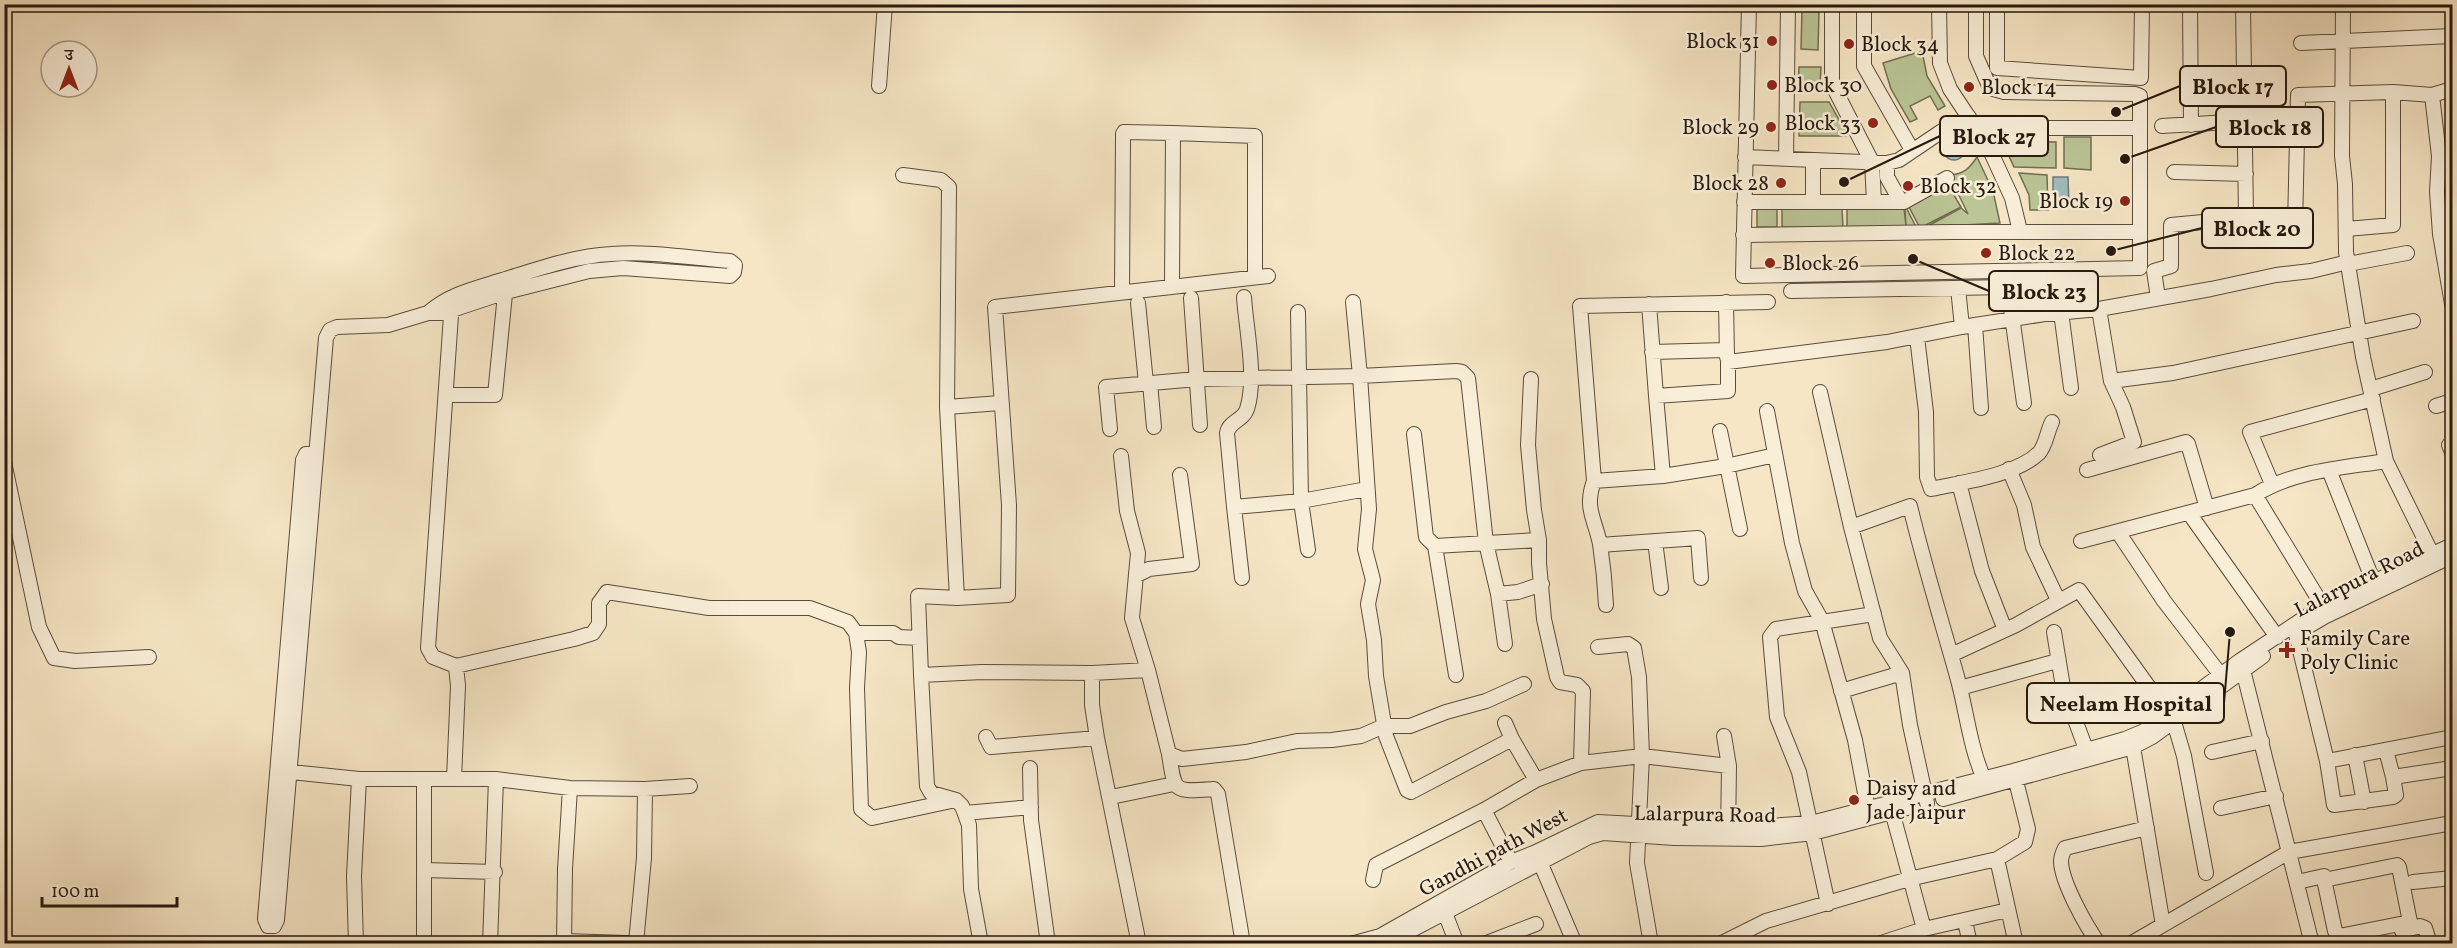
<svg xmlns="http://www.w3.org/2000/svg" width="2457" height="948" font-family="Vollkorn,'Noto Serif Devanagari',serif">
<rect width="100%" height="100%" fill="#f6e6c5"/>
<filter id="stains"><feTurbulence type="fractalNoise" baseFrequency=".00333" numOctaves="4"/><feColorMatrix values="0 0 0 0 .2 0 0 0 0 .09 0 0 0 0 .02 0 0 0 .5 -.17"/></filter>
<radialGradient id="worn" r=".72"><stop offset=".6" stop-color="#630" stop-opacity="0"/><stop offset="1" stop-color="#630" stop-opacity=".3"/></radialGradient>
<path fill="#bbc596" stroke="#716f52" stroke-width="1.5" d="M1802,10L1819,11L1818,50L1801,49Z
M1922,51L1927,76L1945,106L1938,110L1930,96L1910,106L1917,119L1910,122L1891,89L1883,63Z
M1799,67H1821L1820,88L1798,87Z
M1800,102H1829L1847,134L1846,136H1799Z
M2064,137H2091V170L2064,168Z
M2002,141L2056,142V168L2014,167Z
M1977,157L1993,191L2000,223L1926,227L1961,208L1968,214L1949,175C1964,174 1969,169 1977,157Z
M2019,173L2047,175L2048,210H2030L2029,195Z
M1948,185L1961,207L1920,228L1909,207Z
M1847,208L1904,209L1906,226L1905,209H1907L1916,227H1847Z
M1757,209H1777V227H1757Z
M1782,209H1842L1843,228L1782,227Z"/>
<path fill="#a0bdbe" stroke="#707b78" stroke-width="1.5" d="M1943 149a11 11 0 1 1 22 0a11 11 0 1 1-22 0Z
M2053,177H2068L2069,206H2053Z"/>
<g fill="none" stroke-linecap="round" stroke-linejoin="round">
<defs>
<path id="minor" d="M1749,4L1743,276L2140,268V128H2015L1996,132L1985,142
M1832,4V84L1872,162L1874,202
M1846,4H1864
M1939,4L1940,63L1950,89L1989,148L2012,198L2020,231
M1976,4V56L1990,88L2004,92L2135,94L2140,96V128
M1997,4V68L2141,78L2142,4
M2190,4L2191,125
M2343,4L2342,156L2345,184L2346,252L2363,357L2386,461L2436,562
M1864,5V66L1912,150
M2301,43L2452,36
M879,86L885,4
M2452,89L2432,95L2439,156L2437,192L2440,234L2452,304
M2162,126L2245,121
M1745,157L1887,163L1899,160L1942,131L1969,117
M1786,159L1788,4
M1887,163V177L1901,202
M2174,172L2246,174
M903,175L941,180L949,187L947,407L957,598
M1744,202H1904L1947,178
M1813,202V160
M2295,226L2298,95L2393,92L2432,95
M2346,229L2393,225V92
M1743,235L1951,232H2140
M2348,264L2407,253
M1268,276L995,307L1009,505L1008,595L957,598L918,596L921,675L982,672L1092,673L1148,670L1169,754L1182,759L1246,752L1297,741L1332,740L1361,736L1384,726H1410L1446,712L1486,701L1524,684
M2053,281L2061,312L2071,388
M1172,286L1173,133L1255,136V277
M1958,288L1962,327
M1791,291L2008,287L2024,403
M1122,292L1123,134L1124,132L1173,133
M1191,298L1200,425
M2158,298L2154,271L2171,266V225L2246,218L2243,4
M452,301L428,648L433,657L456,666
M1353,302L1360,376L1456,371L1462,372L1468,378L1486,543L1498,594L1505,644
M1726,302L1727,357
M1138,303L1146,383
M1649,304L1656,396
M2099,309L2111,381L2123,407L2134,442L2100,455
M1298,312L1301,501L1308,550
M1975,325L1981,408
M1917,337L1926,412L1927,477L1931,489C1962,482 2015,476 2039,453C2046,445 2047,432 2052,422
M1652,352L1726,350
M1531,379L1528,445L1534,510L1539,540V563L1544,619L1557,677L1560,682L1577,685L1583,691L1581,763
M2111,381L2173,373L2413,321
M1150,383L1154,427
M2371,389L2425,372
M1820,392L1851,527L1880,638L1902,673L1910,725L1927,803
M446,395H495L506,284
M2436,406L2452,401
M947,407L1000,403
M1767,411L1792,543L1805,591L1822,621L1855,740L1868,809
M1110,429L1106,387L1197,379L1360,376L1369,509L1365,549L1373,580L1368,604L1374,640L1376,676L1386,736L1407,790L1411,792L1512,739L1536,780
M1720,431L1740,529
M1414,434L1426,537L1435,546L1539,540
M2449,445L2452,452
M1121,456L1127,511L1138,553L1132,618L1148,670
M315,461L310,454H306L303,460L265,919L268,926H274L277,920L326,338L330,330L337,327L388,325L428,313H443L506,292L589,271L623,268L730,276L734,272L735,265L730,261C691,258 650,251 611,254C573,256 535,270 499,281C473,289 448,295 428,313
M4,462L39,627L54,658L75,661L149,657
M2009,469L2024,505L2033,547L2058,600
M2087,470L2186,442L2188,444L2207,508
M2329,470L2376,588
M1663,476L1726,466L1775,455
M1594,481L1580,306L1768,302
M1959,483L1982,571L2005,630
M2272,484L2250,432L2373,399
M2255,495L2327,613
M1234,507L1227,433C1229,421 1244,420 1247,409C1257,378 1246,329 1244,297
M2189,513L2277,637
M1851,527L1910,506C1924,565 1942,622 1958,680C1967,714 1970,747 1984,779
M2118,532L2164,601L2220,674
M1655,541L1661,588
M2081,541L2255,495C2292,471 2342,468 2386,461
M1600,545L1698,538L1701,578
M1435,546L1456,675
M1137,575L1149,569L1192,564L1180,475
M1242,578L1234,507L1301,501L1367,489
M1498,594L1518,592L1542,584
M1606,605C1605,584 1603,564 1600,544C1595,519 1584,508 1594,481L1663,476L1656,396L1728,391V362L1887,342L1962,327L2045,314L2099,309L2211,289L2276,275L2311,271L2348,262
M2307,627L2324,617L2452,556
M2054,632L2063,687L2087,752
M856,633H893L899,637L919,638
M2296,634L2327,761L2334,805L2393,797L2396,795L2393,777
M1598,647L1628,644L1634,648L1639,677L1642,756L1729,766
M1951,655L2016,625L2079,590L2174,722L2184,756L2206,873
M2241,662L2312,944
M921,675L927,786L931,793L956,800L962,806L969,825L971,889L981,944
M1960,688L2057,661
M1841,691L1902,673
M1505,723L1512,739
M1724,736L1729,766L1728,835
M986,737L991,747L1097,738L1092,705V673
M1097,738L1139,944
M2133,747L2163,925
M2386,750L2393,777L2452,768
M2212,752L2262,741
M1169,754C1175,793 1173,792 1214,789L1218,794L1243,944
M2355,755L2364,802
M2327,761L2452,737
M1030,768L1031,820L1048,944
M291,772L359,779
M424,779V944
M454,779L458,686L456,666L574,639L593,633L599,624V603L607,592L709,608H810L848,622L856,633L859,652L857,688L861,809L872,818L956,800
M1111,797L1174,784
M1943,799L2133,747L2152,737L2263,656
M1890,804L1924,929
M2221,808L2276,796
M965,813L1031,807
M1997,859L2016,944
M1511,862L1484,810L1536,780L1581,763L1642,756L1637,863L1651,944
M1540,862L1575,944
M425,870L495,872
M1373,880L1376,865L1484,810
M2297,882L2324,876L2325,884L2335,931L2339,936L2410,922L2399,867L2397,865L2324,880
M2413,882L2452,878
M1828,904L1799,772L1777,717L1770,637L1776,629L1874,614
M1442,905L1457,944
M1965,921L1970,944
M2402,931L2420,926L2425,928L2430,944
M565,941L656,944
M636,943L644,858L645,789
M356,944L354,876L359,779H496L570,788L645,789L690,786
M490,944L496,779
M564,944L565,869L570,788
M1351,944L1380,936L1511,862L1536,852L1598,822L1728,829L1811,823L2013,771L2125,739L2144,731L2241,660L2324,605L2452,545
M1385,944L1589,837L1603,833L1674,838L1761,839L1813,833L1907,808
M1484,944L1536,924
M1720,944L1766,921L1909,879L1997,859L2025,842L2028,829L2014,773
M1878,944L1924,929L2008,910
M2099,944C2086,926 2062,883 2061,862C2061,857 2063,852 2065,848L2147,828
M2130,944L2289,852L2452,823"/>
</defs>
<use href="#minor" stroke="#5b4c3c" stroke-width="16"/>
<use href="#minor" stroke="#f9efd9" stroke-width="14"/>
</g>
<g fill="#8f2418" stroke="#f9efd9" stroke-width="2">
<circle cx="1772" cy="41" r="6"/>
<circle cx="1849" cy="44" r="6"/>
<circle cx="1772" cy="85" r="6"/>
<circle cx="1969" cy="87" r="6"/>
<circle cx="1873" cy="123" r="6"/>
<circle cx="1771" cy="127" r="6"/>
<circle cx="1781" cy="183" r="6"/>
<circle cx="1908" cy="186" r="6"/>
<circle cx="2125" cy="201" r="6"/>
<circle cx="1986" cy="253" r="6"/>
<circle cx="1770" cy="263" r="6"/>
<path d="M2284 641h6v6h6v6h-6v6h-6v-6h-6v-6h6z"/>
<circle cx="1854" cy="800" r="6"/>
</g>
<g text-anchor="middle" stroke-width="5" stroke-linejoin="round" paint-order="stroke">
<g font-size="21" fill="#27190e" stroke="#f9efd9" text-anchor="start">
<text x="1760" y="48" text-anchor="end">Block 31</text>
<text x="1861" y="51">Block 34</text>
<text x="1784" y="92">Block 30</text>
<text x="1981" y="94">Block 14</text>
<text x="1861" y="130" text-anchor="end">Block 33</text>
<text x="1759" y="134" text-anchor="end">Block 29</text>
<text x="1769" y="190" text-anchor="end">Block 28</text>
<text x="1920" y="193">Block 32</text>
<text x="2113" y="208" text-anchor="end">Block 19</text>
<text x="1998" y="260">Block 22</text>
<text x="1782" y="270">Block 26</text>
<text x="2300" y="645">Family Care<tspan x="2300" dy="24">Poly Clinic</tspan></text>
<text x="1866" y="795">Daisy and<tspan x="1866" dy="24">Jade Jaipur</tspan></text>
</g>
<g font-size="21" fill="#27190e" stroke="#f9efd9">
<text transform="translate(2359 579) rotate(-27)" y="7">Lalarpura Road</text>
<text transform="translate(1705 814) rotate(1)" y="7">Lalarpura Road</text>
<text transform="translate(1493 852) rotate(-28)" y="7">Gandhi path West</text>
</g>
</g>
<path fill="none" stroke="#27190e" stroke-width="2" d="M2116 112L2180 86M2125 159L2216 127M1844 182L1940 136M2111 251L2202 228M1913 259L1989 291M2230 632L2224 703"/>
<g fill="#27190e" stroke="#f9efd9" stroke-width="2">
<circle cx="2116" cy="112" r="6"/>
<circle cx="2125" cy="159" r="6"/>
<circle cx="1844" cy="182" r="6"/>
<circle cx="2111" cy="251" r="6"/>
<circle cx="1913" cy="259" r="6"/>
<circle cx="2230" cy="632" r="6"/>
</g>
<g fill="#f9efd9" stroke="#27190e" stroke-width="2">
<rect x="2180" y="66" width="106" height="40" rx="6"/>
<rect x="2216" y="107" width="107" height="40" rx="6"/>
<rect x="1940" y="116" width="108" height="40" rx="6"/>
<rect x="2202" y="208" width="111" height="40" rx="6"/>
<rect x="1989" y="271" width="109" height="40" rx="6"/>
<rect x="2027" y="683" width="197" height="40" rx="6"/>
</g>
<g font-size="22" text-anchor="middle" font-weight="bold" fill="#27190e">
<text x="2233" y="94">Block 17</text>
<text x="2270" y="135">Block 18</text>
<text x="1994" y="144">Block 27</text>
<text x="2257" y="236">Block 20</text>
<text x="2044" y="299">Block 23</text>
<text x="2126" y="711">Neelam Hospital</text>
</g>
<rect width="2457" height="948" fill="none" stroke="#f6e6c5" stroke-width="24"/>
<rect x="6" y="6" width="2445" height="936" fill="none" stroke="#27190e" stroke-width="3"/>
<rect x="12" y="12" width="2433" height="924" fill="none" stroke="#27190e" stroke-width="1.5"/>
<g transform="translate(69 69)"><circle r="28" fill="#f9efd9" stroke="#a59988" stroke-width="1.5"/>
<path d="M0-4.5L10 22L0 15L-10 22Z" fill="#8f2418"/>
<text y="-9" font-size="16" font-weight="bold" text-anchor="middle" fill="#27190e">उ</text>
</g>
<path d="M42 897v9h135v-9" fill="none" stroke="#27190e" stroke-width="3"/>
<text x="51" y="897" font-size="18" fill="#27190e" stroke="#f9efd9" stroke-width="4.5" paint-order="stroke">100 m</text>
<rect width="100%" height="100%" filter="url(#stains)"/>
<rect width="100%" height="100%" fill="url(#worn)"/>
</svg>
